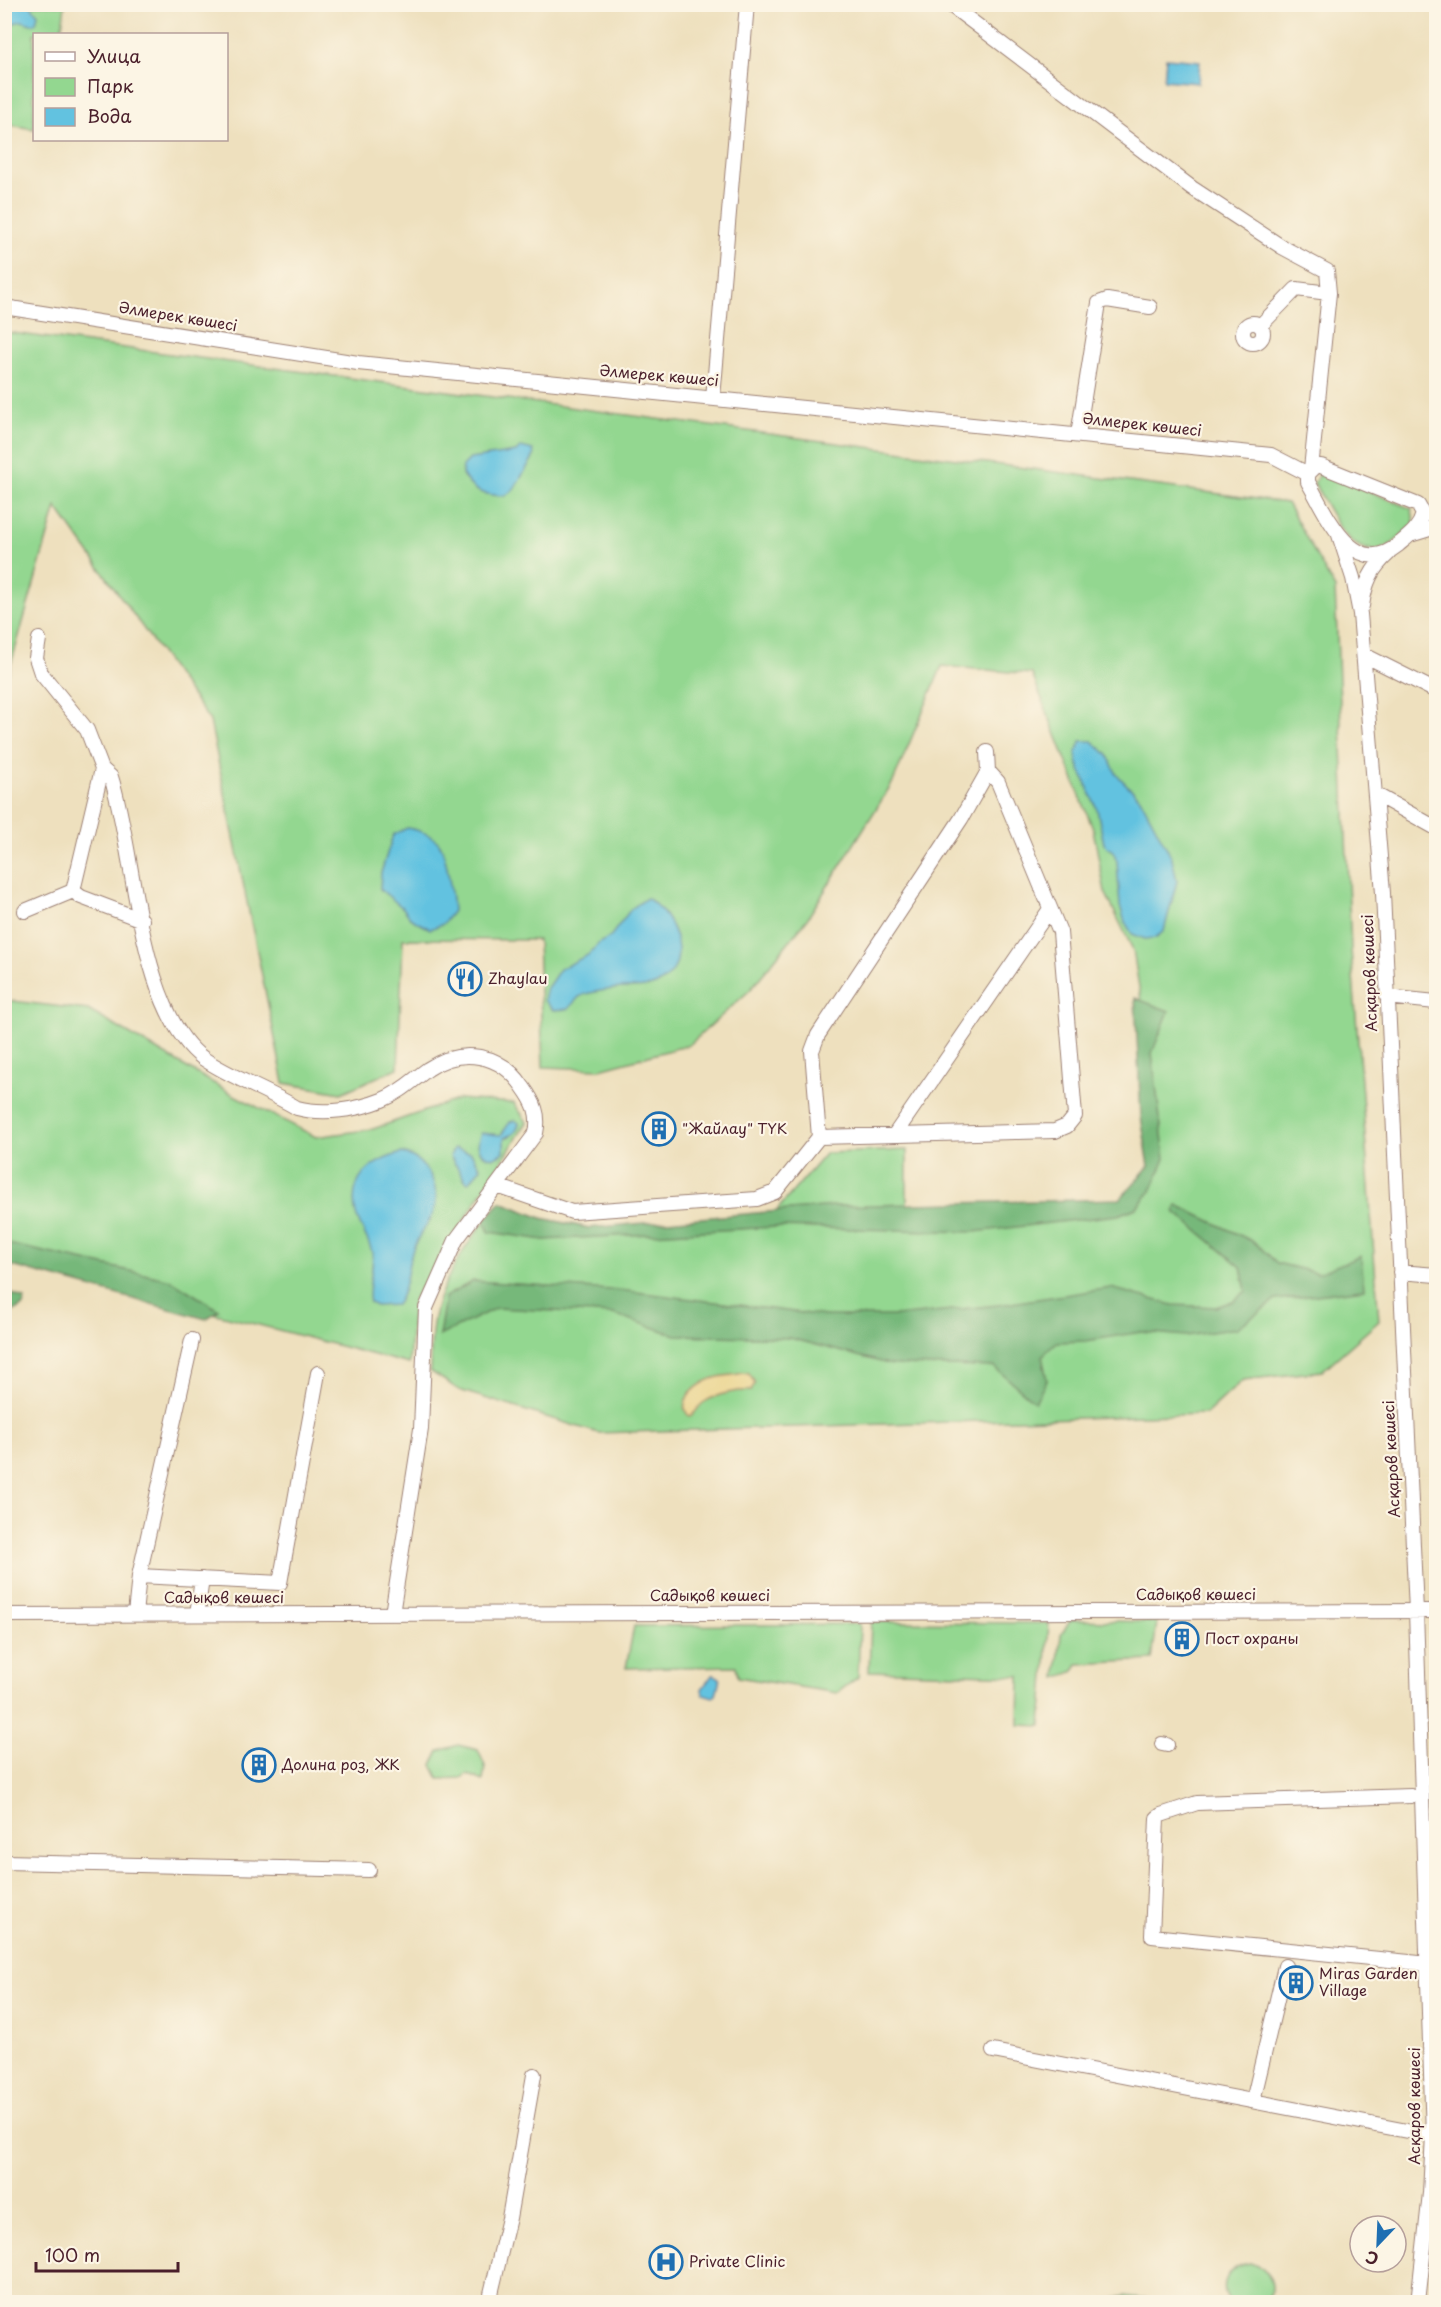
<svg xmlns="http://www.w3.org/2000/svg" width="1441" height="2307" font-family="'Playpen Sans',sans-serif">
<rect width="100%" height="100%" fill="#fcf5e5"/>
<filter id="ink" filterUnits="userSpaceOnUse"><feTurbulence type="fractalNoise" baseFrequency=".0167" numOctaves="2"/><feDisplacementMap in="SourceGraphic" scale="12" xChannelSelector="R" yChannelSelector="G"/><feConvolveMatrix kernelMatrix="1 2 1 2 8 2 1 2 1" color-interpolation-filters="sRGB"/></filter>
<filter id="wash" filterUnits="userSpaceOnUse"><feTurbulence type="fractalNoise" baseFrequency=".008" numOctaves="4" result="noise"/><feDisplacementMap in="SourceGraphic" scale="24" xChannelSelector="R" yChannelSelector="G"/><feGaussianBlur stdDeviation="1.35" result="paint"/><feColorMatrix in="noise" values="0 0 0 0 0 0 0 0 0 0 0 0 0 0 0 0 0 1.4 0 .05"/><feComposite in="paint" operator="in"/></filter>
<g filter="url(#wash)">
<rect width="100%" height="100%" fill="#eee0be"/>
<path fill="#93d790" stroke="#6e7b5e" stroke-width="1.5" d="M4,5H65L61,34H34V129L5,124Z
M5,332L1287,503L1335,589L1351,949L1379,1321L1322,1371L1243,1380L1206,1414L598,1433L459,1390L430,1371C431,1355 431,1339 433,1324C439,1279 472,1235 501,1202L541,1218L589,1228L779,1216L778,1209L826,1153L907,1150V1212L1129,1201L1154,1162L1148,1043L1133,950L1105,892L1093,829L1032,674L942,666L893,782L807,919L750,990L689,1045L600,1069L543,1067L538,940L403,939L398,1068L341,1093L284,1083L210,721L56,507L5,685Z
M1321,471L1412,509L1414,524C1405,531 1395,544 1384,548C1348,561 1329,508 1314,483Z
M4,1000L88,1010L234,1095L316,1137L373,1129L459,1099L514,1103L527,1122L413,1300L409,1364L5,1259Z
M1070,1620L1157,1622L1152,1660L1078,1664L1073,1672L1056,1678L1061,1635Z
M871,1622L1049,1623L1041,1726L1019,1725L1020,1676L869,1671Z
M860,1624L858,1677L837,1693L738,1677L736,1666L626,1668L634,1626Z
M458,1745L478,1750L485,1766L483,1781L467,1774L461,1778L439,1779L432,1765L439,1751Z
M1250,2263C1269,2268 1279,2286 1266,2302H1230C1217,2284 1229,2265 1250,2263Z
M1125,2296L1176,2302H1099Z"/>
<path fill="#76b87a" stroke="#606c52" stroke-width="1.5" d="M1135,998L1169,1011L1152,1053L1165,1159L1151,1191L1136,1208L1118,1215L974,1232L775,1227L544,1240L489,1232L484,1221L501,1202L541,1218L589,1228L834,1206L1120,1199L1149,1166L1141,1117Z
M1177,1205L1254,1242L1277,1263L1318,1273L1361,1256L1364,1289L1276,1300L1237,1328L1186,1336L1141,1332L1086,1341L1057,1342L1042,1356L1047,1380L1035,1402L994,1367L892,1365L790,1338L676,1335L613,1314L496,1308L439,1336L445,1297L473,1281L628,1291L826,1316H896L998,1305L1111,1288L1173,1305L1216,1307L1233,1301L1246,1291L1241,1267L1175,1212Z
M4,1243L171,1280L219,1310L206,1319L5,1264Z
M4,1291L25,1299L23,1306L5,1316Z"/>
<path fill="#eeda9e" stroke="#9c7c64" stroke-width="1.5" d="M742,1373L749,1374L755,1383L751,1391C736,1390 716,1394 703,1403C697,1407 697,1414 689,1416C674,1400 702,1380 718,1377C726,1375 733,1376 742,1373Z"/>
<path fill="#62c2e0" stroke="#567086" stroke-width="1.5" d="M5,4L30,5L38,14L36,23L31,24L22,21L5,25Z
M1166,58L1200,61L1198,83L1164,80Z
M521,447L533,450L534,456L514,489L505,496C484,495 473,493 462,474L463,466L470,459L516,452Z
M1081,741H1092L1107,754L1117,775L1140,798L1172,858L1177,881L1164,931L1155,938L1145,939L1132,934L1125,922L1120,906L1117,861L1113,851L1104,844L1097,809L1078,765L1076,752Z
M407,828C418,830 434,835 440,845C447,857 452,896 453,911L443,924L430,929L411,919L404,909L380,889L381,873L393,835Z
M647,898C675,915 696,969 655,985C645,989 633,987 622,988C610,989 598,991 585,994L579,997L568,1009L553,1010L544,1000L547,988L560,969L588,955L599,943L610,937L631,909Z
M515,1120L519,1123C517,1133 513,1135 504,1138V1152L493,1158C479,1156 475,1146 481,1133L501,1135L510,1122Z
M454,1148L471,1153L481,1168L469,1182L466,1181L450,1156Z
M402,1153C416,1157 419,1161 428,1172C434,1179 434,1185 436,1193C439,1218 419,1229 412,1252C406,1269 407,1291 396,1305L376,1306L370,1303C366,1286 375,1270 372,1253C369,1238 360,1228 356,1214C347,1179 371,1161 402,1153Z
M713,1674L720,1678L716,1695L713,1697L703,1694L702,1689Z"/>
</g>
<g filter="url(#ink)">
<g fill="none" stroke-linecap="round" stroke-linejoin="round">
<defs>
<path id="minor" d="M949,4L1192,188L1282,247L1327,271L1329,293L1311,469
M4,307L358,363L1271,455L1308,474
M1243 333a10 10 0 1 1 20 0a10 10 0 1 1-20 0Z
M1260,326L1296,289L1329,293
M713,398L747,4
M1078,435L1099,303L1107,300L1150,307
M1316,466H1321L1418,505L1423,514C1419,529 1410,535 1398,545C1353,581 1326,513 1308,482V474Z
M1413,534L1436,527
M1339,535L1353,578L1360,614L1383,893L1416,1611L1433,2136L1430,2193L1418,2302
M1362,606C1365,583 1371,569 1389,553
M39,639L36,658L41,673L87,730L102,769L111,777C136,853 137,1010 204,1059C230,1077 269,1091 297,1108C323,1115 357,1110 382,1100C400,1093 413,1080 428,1069C461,1047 501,1053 523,1087C534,1102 540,1114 536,1133L456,1240L426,1308L421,1429L392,1614
M1364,655L1436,691
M102,769L73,891L81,897L142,920
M1375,794L1436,828
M25,911L73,891
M1387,997L1436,1002
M895,1134L1050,909
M819,1137L812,1051L818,1035L961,819L988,771
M497,1186L572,1212L757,1199L775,1192L819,1137L1055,1131L1067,1126L1075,1116L1060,932L998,782L988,771L987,752
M1400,1272L1436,1275
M139,1576L192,1340
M135,1614L139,1576L280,1583L318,1373
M197,1614L202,1579
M4,1615L1436,1611
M1162,1744L1167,1745
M1411,1796L1197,1803L1161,1815L1157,1818L1152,1936L1429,1964
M4,1862L369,1870
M993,2051L1433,2136
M1253,2101L1285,1966
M489,2302L509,2218L534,2075"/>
</defs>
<use href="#minor" stroke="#9c8074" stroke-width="16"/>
<use href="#minor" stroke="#fff" stroke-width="14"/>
</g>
</g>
<defs>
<symbol id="restaurant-ring" viewBox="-11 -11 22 22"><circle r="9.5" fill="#fcf5e5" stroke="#1f6fb2" stroke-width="1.5"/><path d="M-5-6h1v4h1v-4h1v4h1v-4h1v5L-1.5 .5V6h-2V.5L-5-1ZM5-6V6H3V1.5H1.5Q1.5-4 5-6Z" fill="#1f6fb2"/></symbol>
<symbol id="building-ring" viewBox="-11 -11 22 22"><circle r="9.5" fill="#fcf5e5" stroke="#1f6fb2" stroke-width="1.5"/><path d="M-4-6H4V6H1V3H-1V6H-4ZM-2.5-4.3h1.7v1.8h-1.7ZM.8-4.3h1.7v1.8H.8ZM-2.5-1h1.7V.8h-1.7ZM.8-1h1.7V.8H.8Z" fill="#1f6fb2"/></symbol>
<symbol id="hospital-ring" viewBox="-11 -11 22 22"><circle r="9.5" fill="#fcf5e5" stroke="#1f6fb2" stroke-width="1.5"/><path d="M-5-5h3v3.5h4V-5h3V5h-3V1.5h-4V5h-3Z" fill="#1f6fb2"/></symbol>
</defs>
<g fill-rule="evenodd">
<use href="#restaurant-ring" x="446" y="960" width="38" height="38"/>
<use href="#building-ring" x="640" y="1110" width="38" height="38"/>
<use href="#building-ring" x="1163" y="1620" width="38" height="38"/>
<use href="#building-ring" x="240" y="1746" width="38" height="38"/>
<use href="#building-ring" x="1277" y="1964" width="38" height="38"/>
<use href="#hospital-ring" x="647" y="2243" width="38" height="38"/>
</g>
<g text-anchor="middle" stroke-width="4.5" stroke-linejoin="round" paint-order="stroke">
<g font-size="15" fill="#4a1f2b" stroke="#fcf5e5">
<text transform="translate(178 317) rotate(9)" y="5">Әлмерек көшесі</text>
<text transform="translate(659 376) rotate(5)" y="5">Әлмерек көшесі</text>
<text transform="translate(1142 425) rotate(6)" y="5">Әлмерек көшесі</text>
<text transform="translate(1370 973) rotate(-92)" y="5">Асқаров көшесі</text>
<text transform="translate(1392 1459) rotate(-93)" y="5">Асқаров көшесі</text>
<text x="1196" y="1600">Садықов көшесі</text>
<text x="710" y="1601">Садықов көшесі</text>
<text x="224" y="1603">Садықов көшесі</text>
<text transform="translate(1415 2106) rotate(-90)" y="5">Асқаров көшесі</text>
</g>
<g font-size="15" fill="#4a1f2b" stroke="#fcf5e5" text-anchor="start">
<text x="488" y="984">Zhaylau</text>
<text x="682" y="1134">"Жайлау" ТҮК</text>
<text x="1205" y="1644">Пост охраны</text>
<text x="282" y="1770">Долина роз, ЖК</text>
<text x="1319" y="1979">Miras Garden<tspan x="1319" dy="17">Village</tspan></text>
<text x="689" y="2267">Private Clinic</text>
</g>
</g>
<rect width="1441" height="2307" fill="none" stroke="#fcf5e5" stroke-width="24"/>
<rect x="33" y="33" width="195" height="108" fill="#fcf5e5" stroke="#b59f9b" stroke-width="1.5"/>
<rect x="45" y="52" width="30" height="9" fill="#ffffff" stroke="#b59f9b" stroke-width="1.5"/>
<text x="87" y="63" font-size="18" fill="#4a1f2b">Улица</text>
<rect x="45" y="78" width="30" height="18" fill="#93d790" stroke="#b59f9b" stroke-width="1.5"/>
<text x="87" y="93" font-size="18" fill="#4a1f2b">Парк</text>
<rect x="45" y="108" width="30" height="18" fill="#62c2e0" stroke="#b59f9b" stroke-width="1.5"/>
<text x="87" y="123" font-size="18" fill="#4a1f2b">Вода</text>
<g transform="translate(1378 2244) rotate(203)"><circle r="28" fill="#fcf5e5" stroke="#b59f9b" stroke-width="1.5"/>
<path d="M0-4.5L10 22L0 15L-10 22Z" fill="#1f6fb2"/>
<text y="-9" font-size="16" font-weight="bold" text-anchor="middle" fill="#4a1f2b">С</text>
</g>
<path d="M36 2262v9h142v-9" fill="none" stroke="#4a1f2b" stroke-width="3"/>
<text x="45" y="2262" font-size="18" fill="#4a1f2b" stroke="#fcf5e5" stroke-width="4.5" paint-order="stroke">100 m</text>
</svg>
